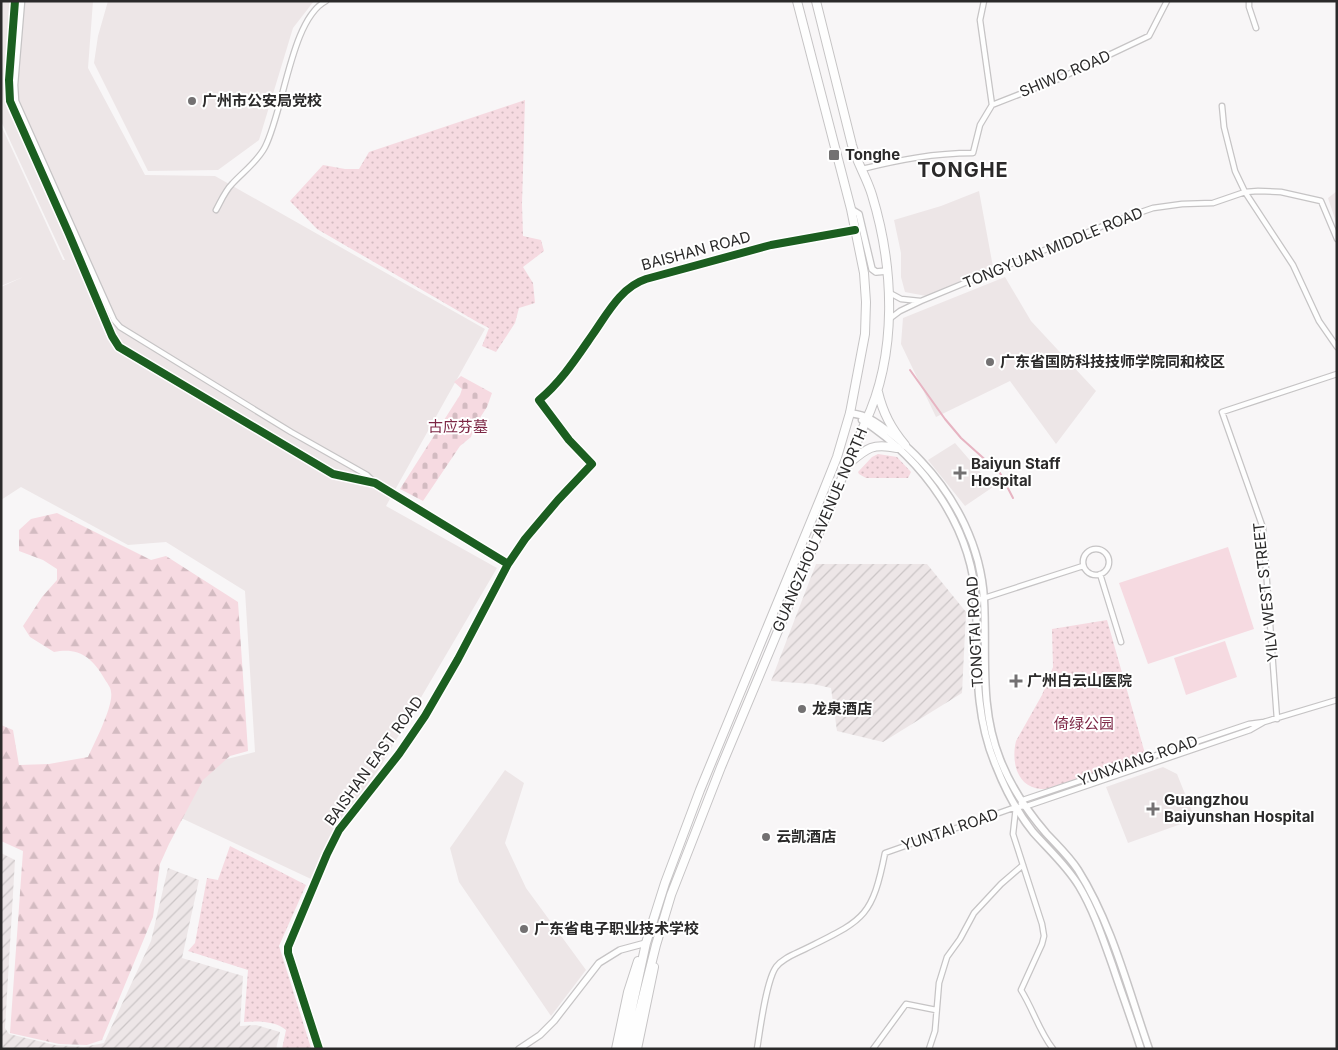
<svg xmlns="http://www.w3.org/2000/svg" width="1338" height="1050" font-family="Inter,'Noto Sans SC',sans-serif">
<defs>
<pattern id="industrial-furrows" width="10" height="10" patternUnits="userSpaceOnUse" patternTransform="scale(1.25)"><rect width="10" height="10" fill="#ede6e7"/><path d="M-1 1l2-2M0 10L10 0M9 11l2-2" fill="none" stroke="#cbc5c6"/></pattern>
<pattern id="green-dots" width="8" height="8" patternUnits="userSpaceOnUse" patternTransform="scale(1.25)"><rect width="8" height="8" fill="#f6dae1"/><path d="M2 2h.1M6 6h.1" fill="none" stroke="#d3bbc1" stroke-width="1.8" stroke-linecap="round"/></pattern>
<pattern id="forest-firs" width="22" height="20" patternUnits="userSpaceOnUse" patternTransform="scale(1.25)"><rect width="22" height="20" fill="#f6dae1"/><path d="M5 1l3.5 6h-7zM16 11l3.5 6h-7z" fill="#d3bbc1"/></pattern>
<pattern id="cemetery-stones" width="16" height="16" patternUnits="userSpaceOnUse" patternTransform="scale(1.25)"><rect width="16" height="16" fill="#f6dae1"/><path d="M2 7V4a2 2 0 0 1 4 0v3zM10 15v-3a2 2 0 0 1 4 0v3z" fill="#d3bbc1"/></pattern>
</defs>
<rect width="100%" height="100%" fill="#f8f6f7"/>
<path fill="#ede6e7" d="M1,1H93L88,68L145,175L215,176L485,329L386,506L497,568L379,769L333,832L311,879L177,816L215,762L255,752L245,591L166,542L128,545L21,487L1,500V287L23,277L1,286V125L63,260H65L1,121Z
M108,1H314L293,28L259,140L218,170L148,171L94,63L98,36Z
M979,191L993,267L926,296L905,292L901,277V253L894,220L941,206Z
M1337,191V225L1328,198Z
M1005,277L1031,321L1096,391L1056,444L1010,381L936,417L901,344L903,318Z
M955,443L993,487L965,506L928,460Z
M1163,767L1177,774L1195,819L1128,843L1106,787Z
M505,770L524,783L505,843L526,888L586,970L551,1016L459,882L450,848Z"/>
<path fill="url(#industrial-furrows)" d="M816,564H927L966,612L962,693L883,742L837,731L831,688L813,684L771,681Z
M1,853L15,860L5,1028L9,1034L55,1045L84,1047L104,1043L151,941L168,868L199,880L182,958L243,976L240,1026L256,1025L280,1032L276,1049H1Z"/>
<path fill="url(#green-dots)" d="M525,100L522,204L523,236L541,240L544,251L523,267L533,283L535,303L519,308L515,323L496,352L482,346L489,328L479,323L317,229L290,201L323,165L345,169H359L369,152Z
M878,454L897,457L911,472L908,478H866L859,474L858,472L872,457Z
M1107,620L1146,757C1123,764 1101,772 1079,779C1067,783 1054,790 1041,789C1017,787 1011,762 1016,741L1042,695L1053,667L1052,629Z
M230,846L306,885L279,946L311,1048L308,1049H282L286,1030C276,1021 257,1021 244,1022L248,970L188,951L195,943L207,878L218,880Z"/>
<path fill="url(#forest-firs)" d="M57,513L151,560L166,556L238,602L248,751L230,756L203,780L169,844L160,864L153,917L102,1040L87,1045L59,1044L10,1033L23,851L1,841V725L13,730L19,765L49,764L88,757C94,744 114,705 111,692C111,687 106,682 104,678C92,657 78,647 54,652L30,637L23,626L42,597L57,580V569L43,560L19,551V530L31,519Z"/>
<path fill="url(#cemetery-stones)" d="M461,376L492,393L487,407L474,427L471,437L460,446L423,501L400,489L460,395L462,389L454,382Z"/>
<path fill="#f6dae1" d="M1228,547L1254,629L1148,664L1119,583Z
M1225,641L1237,677L1186,695L1174,658Z"/>
<g fill="none" stroke-linecap="round" stroke-linejoin="round">
<path stroke="#e7b4c2" stroke-width="2" d="M910,370L945,419L961,438L1000,473L1013,498"/>
<defs>
<path id="minor" d="M15,1L9,80L10,101L69,234L112,336L119,347L333,474L375,483L508,564
M22,1L15,85L16,101L114,320L120,327L291,432L367,475L375,483
M984,1L980,20L992,105
M1249,1V7L1256,28
M1222,106L1224,127L1235,171L1245,192L1293,265L1319,321L1337,347
M862,169C899,160 934,153 973,153L980,125L992,105L1056,80L1149,36L1167,1
M216,210C221,201 225,191 232,184C243,172 258,161 265,147C284,110 291,19 326,1
M888,292L901,299L920,301
M888,320L900,311L921,301L1115,221L1153,208L1182,204L1213,203L1245,192L1258,191L1281,192L1321,201L1337,239
M1083 562a13 13 0 1 1 26 0a13 13 0 1 1-26 0Z
M1100,574L1121,642
M975,601L1083,566
M1277,719L1263,528L1222,412L1337,374
M1021,803L1023,800L1249,724L1264,722L1337,700
M1016,807L1013,834L1042,924L1044,936L1042,944L1021,990C1033,1009 1039,1031 1053,1049
M757,1049C760,1030 766,981 776,967C783,958 795,954 805,949C863,920 872,919 885,853L1016,807L1027,806L1250,730L1264,722
M873,1049L906,1004L936,1010
M929,1049L935,1031L939,983L947,957L960,939L974,913L1001,884L1023,865"/>
<path id="tertiary" d="M851,209L859,214L872,269L876,272L887,271
M319,1049L288,953V947L327,854L339,830L399,754L425,716L458,659L508,564L525,539L558,500L592,464L569,440L539,400C561,382 577,357 593,334C607,314 621,287 646,279L771,245L855,230
M519,1049L540,1035L554,1021L599,963L620,950L646,943"/>
<path id="secondary" d="M850,413C856,414 863,415 868,418C884,426 909,448 921,461C956,498 981,547 984,599C987,653 979,707 1000,759C1010,785 1028,812 1046,833C1057,845 1069,856 1078,870C1112,924 1128,989 1149,1049
M862,420C924,460 972,527 976,602C978,659 973,712 996,766C1005,789 1017,812 1033,832C1049,850 1067,866 1079,886C1094,911 1103,939 1113,967C1122,994 1132,1021 1141,1049"/>
<path id="primary" d="M848,464C867,448 872,443 897,448
M616,1049L628,992L638,961
M623,1049L646,943L665,883L700,790L821,497L837,457L850,413
M630,1049L656,945L671,895L721,767L865,423
M637,1049L654,967"/>
<path id="trunk" d="M797,1L851,209L864,273L866,302L865,334L850,413
M816,1C828,49 840,97 852,145C857,163 867,178 872,195C894,267 898,353 865,423
M878,392C883,413 891,428 905,445"/>
</defs>
<use href="#minor" stroke="#c6c4c5" stroke-width="7"/>
<use href="#tertiary" stroke="#c6c4c5" stroke-width="8"/>
<use href="#secondary" stroke="#c6c4c5" stroke-width="9"/>
<use href="#primary" stroke="#c6c4c5" stroke-width="10"/>
<use href="#trunk" stroke="#c6c4c5" stroke-width="10"/>
<use href="#minor" stroke="#fefefe" stroke-width="4.5"/>
<use href="#tertiary" stroke="#fefefe" stroke-width="5.5"/>
<use href="#secondary" stroke="#fefefe" stroke-width="6"/>
<use href="#primary" stroke="#fefefe" stroke-width="8"/>
<use href="#trunk" stroke="#fefefe" stroke-width="8"/>
<defs>
<path id="cycleway" d="M15,1L9,80L10,101L69,234L112,336L119,347L333,474L375,483L508,564
M319,1049L288,953V947L327,854L339,830L399,754L425,716L458,659L508,564L525,539L558,500L592,464L569,440L539,400C561,382 577,357 593,334C607,314 621,287 646,279L771,245L855,230"/>
</defs>
<use href="#cycleway" stroke="#fff" stroke-width="11"/>
<use href="#cycleway" stroke="#1b5e20" stroke-width="8"/>
</g>
<g fill="#737172" stroke="#fff" stroke-width="2">
<circle cx="192" cy="101" r="5"/>
<rect x="828" y="149" width="12" height="12" rx="2.5"/>
<circle cx="990" cy="362" r="5"/>
<path d="M957.5 465.5h5v5h5v5h-5v5h-5v-5h-5v-5h5z"/>
<path d="M1013.5 673.5h5v5h5v5h-5v5h-5v-5h-5v-5h5z"/>
<circle cx="802" cy="709" r="5"/>
<path d="M1150.5 801.5h5v5h5v5h-5v5h-5v-5h-5v-5h5z"/>
<circle cx="766" cy="837" r="5"/>
<circle cx="524" cy="929" r="5"/>
</g>
<g text-anchor="middle" stroke-width="4" stroke-linejoin="round" paint-order="stroke">
<g font-size="15" fill="#2b2a2a" stroke="#fff">
<text transform="translate(1065 74) rotate(-23)" y="5">SHIWO ROAD</text>
<text transform="translate(1053 248) rotate(-22)" y="5">TONGYUAN MIDDLE ROAD</text>
<text transform="translate(696 251) rotate(-15)" y="5">BAISHAN ROAD</text>
<text transform="translate(820 530) rotate(-67)" y="5">GUANGZHOU AVENUE NORTH</text>
<text transform="translate(1266 592) rotate(-96)" y="5">YILV WEST STREET</text>
<text transform="translate(975 632) rotate(-93)" y="5">TONGTAI ROAD</text>
<text transform="translate(374 761) rotate(-54)" y="5">BAISHAN EAST ROAD</text>
<text transform="translate(1138 761) rotate(-19)" y="5">YUNXIANG ROAD</text>
<text transform="translate(950 830) rotate(-19)" y="5">YUNTAI ROAD</text>
</g>
<g font-size="15" font-weight="bold" fill="#2b2a2a" stroke="#fff" text-anchor="start">
<text x="202" y="106">广州市公安局党校</text>
<text x="845" y="160">Tonghe</text>
<text x="1000" y="367">广东省国防科技技师学院同和校区</text>
<text x="971" y="469">Baiyun Staff<tspan x="971" dy="17">Hospital</tspan></text>
<text x="1027" y="686">广州白云山医院</text>
<text x="812" y="714">龙泉酒店</text>
<text x="1164" y="805">Guangzhou<tspan x="1164" dy="17">Baiyunshan Hospital</tspan></text>
<text x="776" y="842">云凯酒店</text>
<text x="534" y="934">广东省电子职业技术学校</text>
</g>
<g font-size="15" fill="#7d2846" stroke="#fff">
<text x="458" y="432">古应芬墓</text>
<text x="1084" y="729">倚绿公园</text>
</g>
<g font-size="20" font-weight="bold" letter-spacing="1" fill="#2b2a2a" stroke="#fff">
<text x="963" y="177">TONGHE</text>
</g>
</g>
<rect width="1338" height="1050" fill="none" stroke="#2b2a2a" stroke-width="5"/>
</svg>
